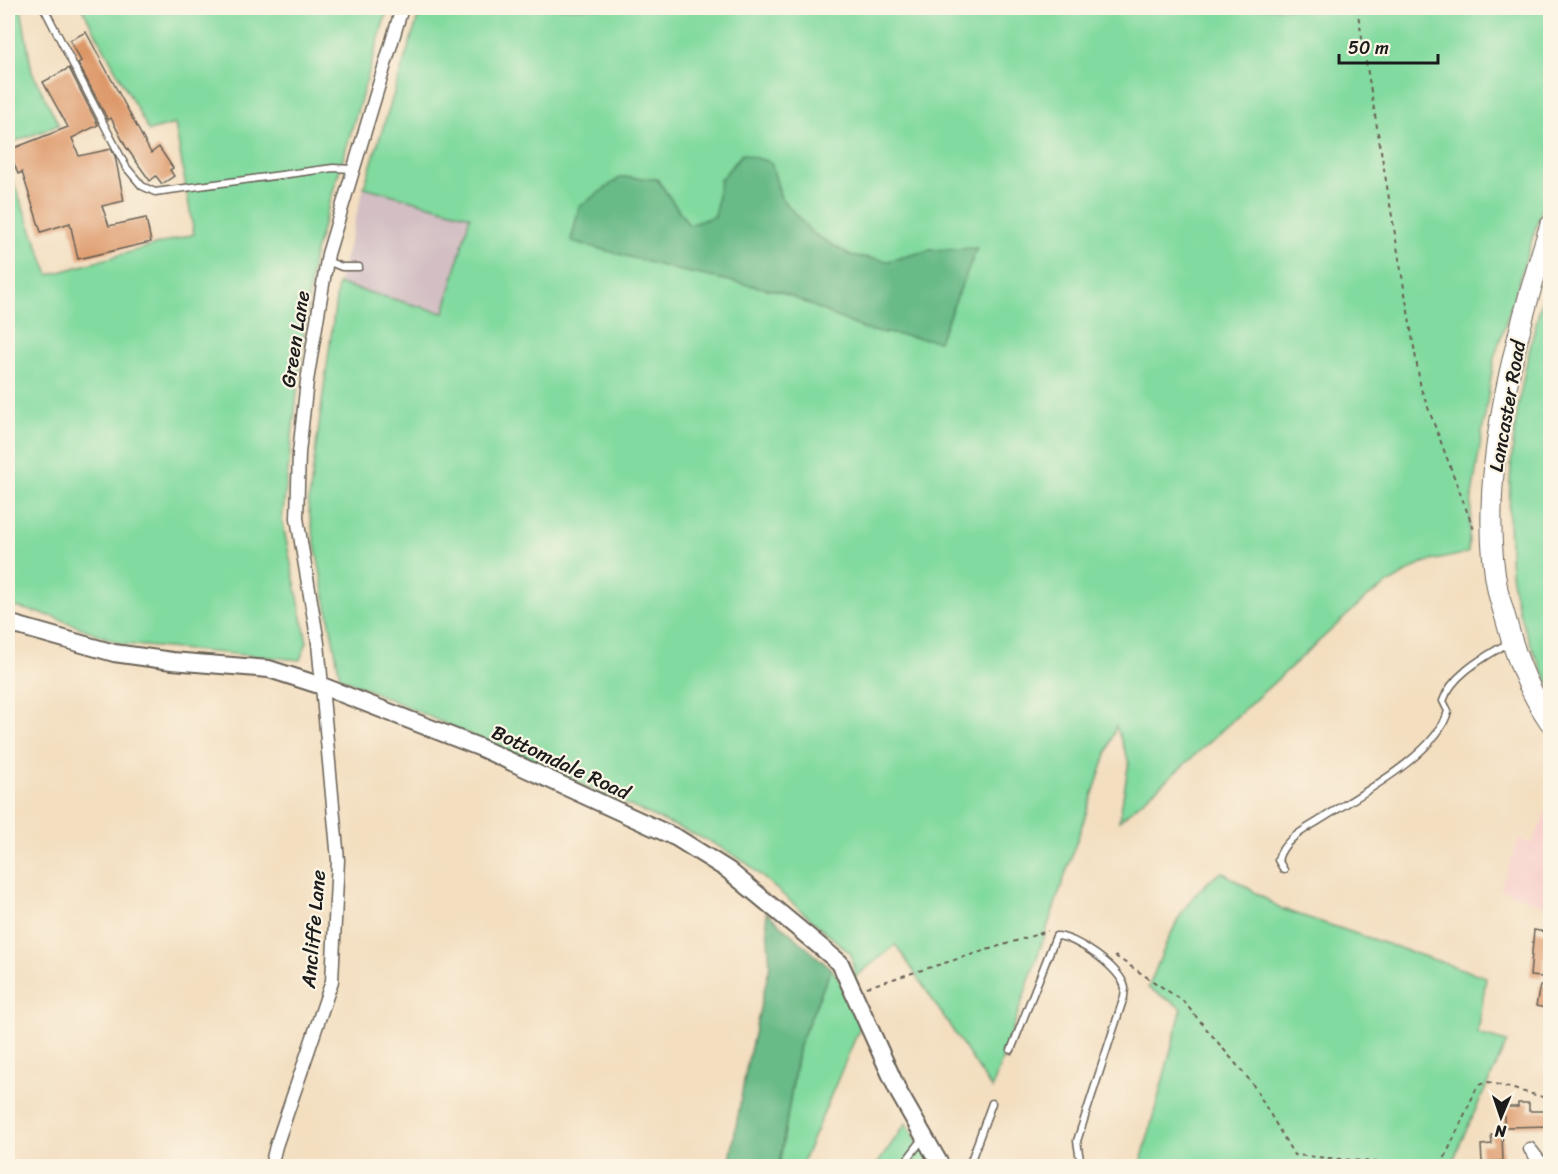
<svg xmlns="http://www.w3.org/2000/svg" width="1558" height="1174" font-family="Sriracha,sans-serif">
<rect width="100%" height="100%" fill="#fcf5e5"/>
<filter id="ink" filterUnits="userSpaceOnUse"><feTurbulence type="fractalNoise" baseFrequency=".0167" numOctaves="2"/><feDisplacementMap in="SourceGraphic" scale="12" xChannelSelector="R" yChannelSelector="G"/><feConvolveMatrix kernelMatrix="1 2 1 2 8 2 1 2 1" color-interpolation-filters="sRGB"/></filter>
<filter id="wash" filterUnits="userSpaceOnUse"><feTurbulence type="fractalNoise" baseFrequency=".008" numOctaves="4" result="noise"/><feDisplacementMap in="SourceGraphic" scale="24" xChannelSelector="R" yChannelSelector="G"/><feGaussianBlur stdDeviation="1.35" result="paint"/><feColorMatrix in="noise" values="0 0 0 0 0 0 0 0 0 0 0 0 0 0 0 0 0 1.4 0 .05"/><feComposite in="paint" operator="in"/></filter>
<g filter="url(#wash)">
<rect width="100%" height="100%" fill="#f3dec0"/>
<path fill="#f7d0cc" d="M1550,803V908L1500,889L1519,839L1532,844Z"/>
<path fill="#d2bec3" d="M364,187L470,215L444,313L338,284Z"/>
<path fill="#81da9f" stroke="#4e7b5e" stroke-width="1.5" d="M8,8H21L32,72L59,125L8,144Z
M82,8H388L313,259L282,520L307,642L300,660L122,644L54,617L8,605V168L49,275L194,234L175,124L149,131Z
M421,8H1550V183L1494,359L1472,496L1468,553L1422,563L1367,597L1184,765L1119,821L1129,762L1116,726L992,1089L896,945L855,977L851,954L744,861L711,842L340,677L308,506L338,284L444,313L470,216L364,187Z
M1550,274V687C1534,653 1517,618 1512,580C1510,568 1510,556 1510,544C1505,451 1523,362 1550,274Z
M1222,872L1282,909L1486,977L1478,1034L1507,1042L1458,1148L1452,1166H1140L1182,1008L1148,988C1167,944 1179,898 1222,872Z
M831,969L839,979L860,1027L801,1166H779L799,1045Z
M906,1123L933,1166H876Z"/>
<path fill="#68ba86" stroke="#426b51" stroke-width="1.5" d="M742,154L771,162L781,198L812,233L850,255L888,261L930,250L977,248L939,341L866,330L782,292L677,270L571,241L579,207L621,177L657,179L689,225L715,216L720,180Z
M766,912L831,969L799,1045L779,1166H729L747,1064L770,965Z"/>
<g id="blocks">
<path fill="#db9362" d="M86,32L151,153L159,147L173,168L170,170L174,176L162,184L156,176L150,181L126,147L111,118L108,120L78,63L81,61L70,40Z
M69,68L98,125L72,138L79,156L111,149L115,156L124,201L102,206L109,226L146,218L151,242L78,259L70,223L41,232L22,172L18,174L9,150L68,127L43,82Z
M1534,930L1551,933L1548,947H1546L1542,977L1530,976Z
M1540,985L1551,987V1009L1536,1006Z
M1518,1103H1529V1111H1551V1126L1504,1127V1107H1518Z
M1502,1134L1503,1161L1482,1162L1481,1145L1492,1144L1491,1135Z"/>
</g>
</g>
<g filter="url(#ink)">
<use href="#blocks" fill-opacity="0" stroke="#676055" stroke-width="1.5"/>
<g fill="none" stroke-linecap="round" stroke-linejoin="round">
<defs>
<path id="lane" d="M44,8L126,167L142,186L155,192L333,168L353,169
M327,261L342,267H359
M1284,870L1278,860C1283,840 1304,830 1320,820C1357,796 1438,754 1448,711L1443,701C1452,674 1485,657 1508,643
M1011,1050L1056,936C1075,936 1121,968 1125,988C1125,991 1124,994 1124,997L1077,1141L1081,1166
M902,1166L922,1140
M969,1166L992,1103"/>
<path id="street" d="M1530,1149L1540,1162L1550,1165
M271,1166L276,1146L332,981L338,860L318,643L297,518L299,453L307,381L328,254L402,8"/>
<path id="secondary" d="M8,623L114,653L172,661L269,669L322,686L479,747L677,838L728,870L840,963L899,1093L941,1166"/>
<path id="primary" d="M1550,226C1516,333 1475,480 1498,592C1501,604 1505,616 1508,627C1517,661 1530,693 1550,722"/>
</defs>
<use href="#lane" stroke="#676055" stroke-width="9"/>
<use href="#street" stroke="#676055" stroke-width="15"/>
<use href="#secondary" stroke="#676055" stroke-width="20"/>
<use href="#primary" stroke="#676055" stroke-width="22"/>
<path stroke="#676055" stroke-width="2" stroke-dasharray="4.5 4.5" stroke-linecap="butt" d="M1357,8L1421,389L1474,530
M1115,956L1183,1001L1252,1083L1294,1155L1421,1166
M867,987L1048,931
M1441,1166L1478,1085L1488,1082L1550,1099"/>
<use href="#lane" stroke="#fff" stroke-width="6"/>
<use href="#street" stroke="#fff" stroke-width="12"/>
<use href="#secondary" stroke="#fff" stroke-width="16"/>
<use href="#primary" stroke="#fff" stroke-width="20"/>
</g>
</g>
<g text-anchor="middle" stroke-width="4.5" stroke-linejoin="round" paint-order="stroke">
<g font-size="20" fill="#1c1c1c" stroke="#fcf5e5">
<text transform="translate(295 339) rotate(-81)" y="7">Green Lane</text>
<text transform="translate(1507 406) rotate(-80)" y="7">Lancaster Road</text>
<text transform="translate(561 762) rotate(25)" y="7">Bottomdale Road</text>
<text transform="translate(313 929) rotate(-85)" y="7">Ancliffe Lane</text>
</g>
</g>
<rect width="1558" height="1174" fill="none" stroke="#fcf5e5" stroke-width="30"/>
<g transform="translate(1501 1117) rotate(182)" stroke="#fcf5e5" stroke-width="4.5" paint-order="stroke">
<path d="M0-4.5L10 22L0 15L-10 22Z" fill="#1c1c1c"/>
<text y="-9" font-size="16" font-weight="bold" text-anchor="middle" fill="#1c1c1c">N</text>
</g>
<path d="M1339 54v9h99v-9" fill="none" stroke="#1c1c1c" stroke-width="3"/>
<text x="1348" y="54" font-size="18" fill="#1c1c1c" stroke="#fcf5e5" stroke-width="4.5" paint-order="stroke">50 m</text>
</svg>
